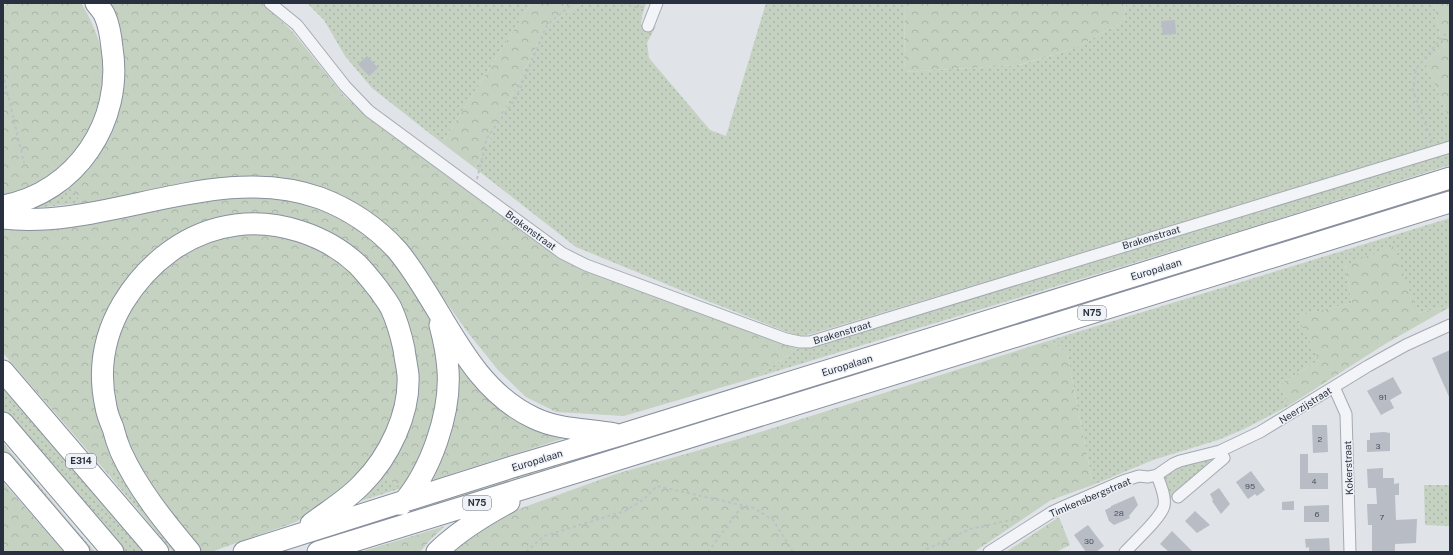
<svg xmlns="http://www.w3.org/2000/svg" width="1453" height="555" font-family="'Public Sans',sans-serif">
<defs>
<pattern id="grass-dots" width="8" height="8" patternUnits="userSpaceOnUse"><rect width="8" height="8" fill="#c5d2c1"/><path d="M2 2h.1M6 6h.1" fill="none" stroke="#a9b5a7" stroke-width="1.8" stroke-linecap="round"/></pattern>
<pattern id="forest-crowns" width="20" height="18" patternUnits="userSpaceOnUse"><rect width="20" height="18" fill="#c5d2c1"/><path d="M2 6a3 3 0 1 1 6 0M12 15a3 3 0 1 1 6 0" fill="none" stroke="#a9b5a7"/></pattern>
</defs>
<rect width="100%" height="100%" fill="#e0e3e8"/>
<path fill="url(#grass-dots)" d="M307,3H531L442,143L372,88L345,56L324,20Z
M583,3H646L642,16L641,24L653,28L656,26L647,43L649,58L710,130L726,136L766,3H905L904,72L1020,65L1075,48L1124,21L1126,3H1236L1237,5L1248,3H1434L1440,36L1445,47L1425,62L1450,120V142L811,334L797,336L700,298L576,247L475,168L547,25Z
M1450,150V165L1259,225L757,377L801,346Z
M66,181L82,203L34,208Z
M1450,186V196L635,447L631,439Z
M1450,218V306L1418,313L1345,265L1352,303L1298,316L1319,360L1279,385L1290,405L1242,430L1218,440L1153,460L1093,485L1067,354L1051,340Z
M3,385L146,552H123L3,413Z
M3,443L95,552H87L3,452Z
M608,447L610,455L404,518L410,507Z
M1209,458L1211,460L1210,462L1170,499L1164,479L1169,471Z
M117,459L183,552H173L109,475Z
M380,474L402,488L351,504Z
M1424,485H1450V526L1425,525Z"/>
<path fill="url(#forest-crowns)" d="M7,3H81C92,21 101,41 103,62C105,95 91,133 70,158C63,168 52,175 42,181C38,184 34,187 29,189C21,193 12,195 3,198V8Z
M107,3H262L292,31L345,97L444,173L564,259L801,346L757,377L624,416L556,412L526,397L498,370L469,334L395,232L336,195L268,177L184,183L109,202L82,203L66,181L112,127L125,70L113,11Z
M531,3H583L547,25L475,168L442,143Z
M905,3H1126L1124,21L1075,48L1019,65L904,72Z
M1434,3H1450V120L1425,62L1445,47L1440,36Z
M249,193L282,195L328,211L372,235L406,272L433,320L444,379L429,447L402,488L380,474L414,354L340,244L216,220L107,313L99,330L94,354L117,459L109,475L3,353V225Z
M244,233H271L305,243L332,256L354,273L378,306L389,328L399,374L398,393L392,419L371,461L326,504L296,522L211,552H200L139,470L117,414L111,387L113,362L118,334L139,293L166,266L192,250L220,237Z
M1393,246L1418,313L1450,306V307L1385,344L1290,405L1279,385L1319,360L1297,316L1352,303L1345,265Z
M1051,340L1067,354L1093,485L1051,500L974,552H450L476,529L516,510L616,474L738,439Z
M456,362L463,364L568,437L429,481V478L446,449L451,422Z
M3,482L64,552H3Z
M1059,517L1070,545L1056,552H1006Z
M445,526L430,540L420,552H360Z"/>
<path fill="#b7bcc5" d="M1175,20L1176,34L1163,35L1161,21Z
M367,56L378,68L369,76L358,64Z
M1450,350V399L1432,358Z
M1393,377L1402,393L1390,400L1394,408L1381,415L1367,391Z
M1312,425H1327L1328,452L1313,453Z
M1384,432L1390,433V451L1367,452V440H1370V433Z
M1300,454H1308V473H1328V489H1300Z
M1383,468V478H1394V484L1399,483V495H1395L1396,520L1417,519L1416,543L1395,544V552H1372V525H1368L1367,504H1377L1376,488H1368L1367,469Z
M1251,471L1265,490L1257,496L1255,494L1248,499L1236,482Z
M1219,488L1230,504L1221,514L1212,501L1213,500L1210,494Z
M1134,496L1138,505L1129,516L1130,518L1114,525L1109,521L1105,510L1111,507V506Z
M1294,501V510H1282V502Z
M1329,505V522H1304V506Z
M1195,511L1210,525L1197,533L1185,521Z
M1088,525L1104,546L1096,552H1086L1074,535Z
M1172,531L1193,552H1169L1160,544Z
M1329,538L1330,552H1309V547L1306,548L1305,539Z"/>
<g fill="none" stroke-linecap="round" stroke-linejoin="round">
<defs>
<path id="street" d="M270,3L297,25L345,86L369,111L562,253L586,265L786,339L800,342H810L1450,147
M648,26L657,3
M1334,387L1346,414L1350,552
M1178,497L1224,458L1220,451
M989,552L1052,512L1065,506L1123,481L1139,476L1148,477L1157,475L1173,464L1180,461L1220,451L1260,432L1368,366L1406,345L1450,325
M1125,552C1134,542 1161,518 1164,506C1166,496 1160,484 1157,475"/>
<path id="highway" d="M3,206C76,193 124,121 112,48C111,38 109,25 105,16C103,11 99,7 96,3
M3,218C107,230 216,161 320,198C349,209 376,227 397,250C443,305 465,386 534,418C559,430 588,429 615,434
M3,371L158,552
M3,423L113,552
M3,463L79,552
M402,504C431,471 451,413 448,370C447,355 444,340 440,325
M190,552C164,521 138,489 121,452C118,445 115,436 113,428C110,421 107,414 106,407C98,371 104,335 123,303C148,262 188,231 236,225C277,219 326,235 357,264C365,272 372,281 379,290C383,296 388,302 391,308C397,321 401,335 404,349C405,358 407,366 408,375C410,414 389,457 362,484C347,500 328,511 311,524
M244,552L512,467L620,435L1450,178
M318,552L1450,202
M437,552C458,531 483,516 509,502"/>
</defs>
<use href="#street" stroke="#a5aab2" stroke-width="13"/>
<use href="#highway" stroke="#88909e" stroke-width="23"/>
<path stroke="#bec1c7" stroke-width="2" stroke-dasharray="3 3" stroke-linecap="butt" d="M623,3L635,7H644
M3,74L24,163
M1432,142L1413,90L1416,69L1444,35L1450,33
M477,179L487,138L516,98L547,25L573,3
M527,552V551L544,536L625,511L644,499L657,486L754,508L773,520L793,552
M708,552L742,506
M921,552L970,529L1020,518"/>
<use href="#street" stroke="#f2f4f7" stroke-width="11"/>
<use href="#highway" stroke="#fff" stroke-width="21"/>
</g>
<g text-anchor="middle" stroke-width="3" stroke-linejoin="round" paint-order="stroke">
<g font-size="8" fill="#4c5360">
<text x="1383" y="400">91</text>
<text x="1320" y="442">2</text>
<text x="1378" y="449">3</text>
<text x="1314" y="484">4</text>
<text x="1250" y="489">95</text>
<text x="1119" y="516">28</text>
<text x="1317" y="517">6</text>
<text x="1382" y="520">7</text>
<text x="1089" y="544">30</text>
</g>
<g fill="#eff2f6" stroke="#646a76" stroke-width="1">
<rect x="1078" y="306" width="28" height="14" rx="3"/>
<rect x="66" y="454" width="30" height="14" rx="3"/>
<rect x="463" y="496" width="28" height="14" rx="3"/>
</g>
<g font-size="9" font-weight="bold" fill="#29303f">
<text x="1092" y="316">N75</text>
<text x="81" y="464">E314</text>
<text x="477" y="506">N75</text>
</g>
<g font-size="10" fill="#29303f" stroke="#eff2f6">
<text transform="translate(531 230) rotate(36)" y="4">Brakenstraat</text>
<text transform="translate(1151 237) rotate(-17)" y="4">Brakenstraat</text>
<text transform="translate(1156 269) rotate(-17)" y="4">Europalaan</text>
<text transform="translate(842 332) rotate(-17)" y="4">Brakenstraat</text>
<text transform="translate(847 365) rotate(-17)" y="4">Europalaan</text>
<text transform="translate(1305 405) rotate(-32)" y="4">Neerzijstraat</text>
<text transform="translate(537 460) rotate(-17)" y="4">Europalaan</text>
<text transform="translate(1348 468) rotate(-92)" y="4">Kokerstraat</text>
<text transform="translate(1090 497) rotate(-23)" y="4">Timkensbergstraat</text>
</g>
</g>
<rect width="1453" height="555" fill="none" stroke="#29303f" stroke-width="8"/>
</svg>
